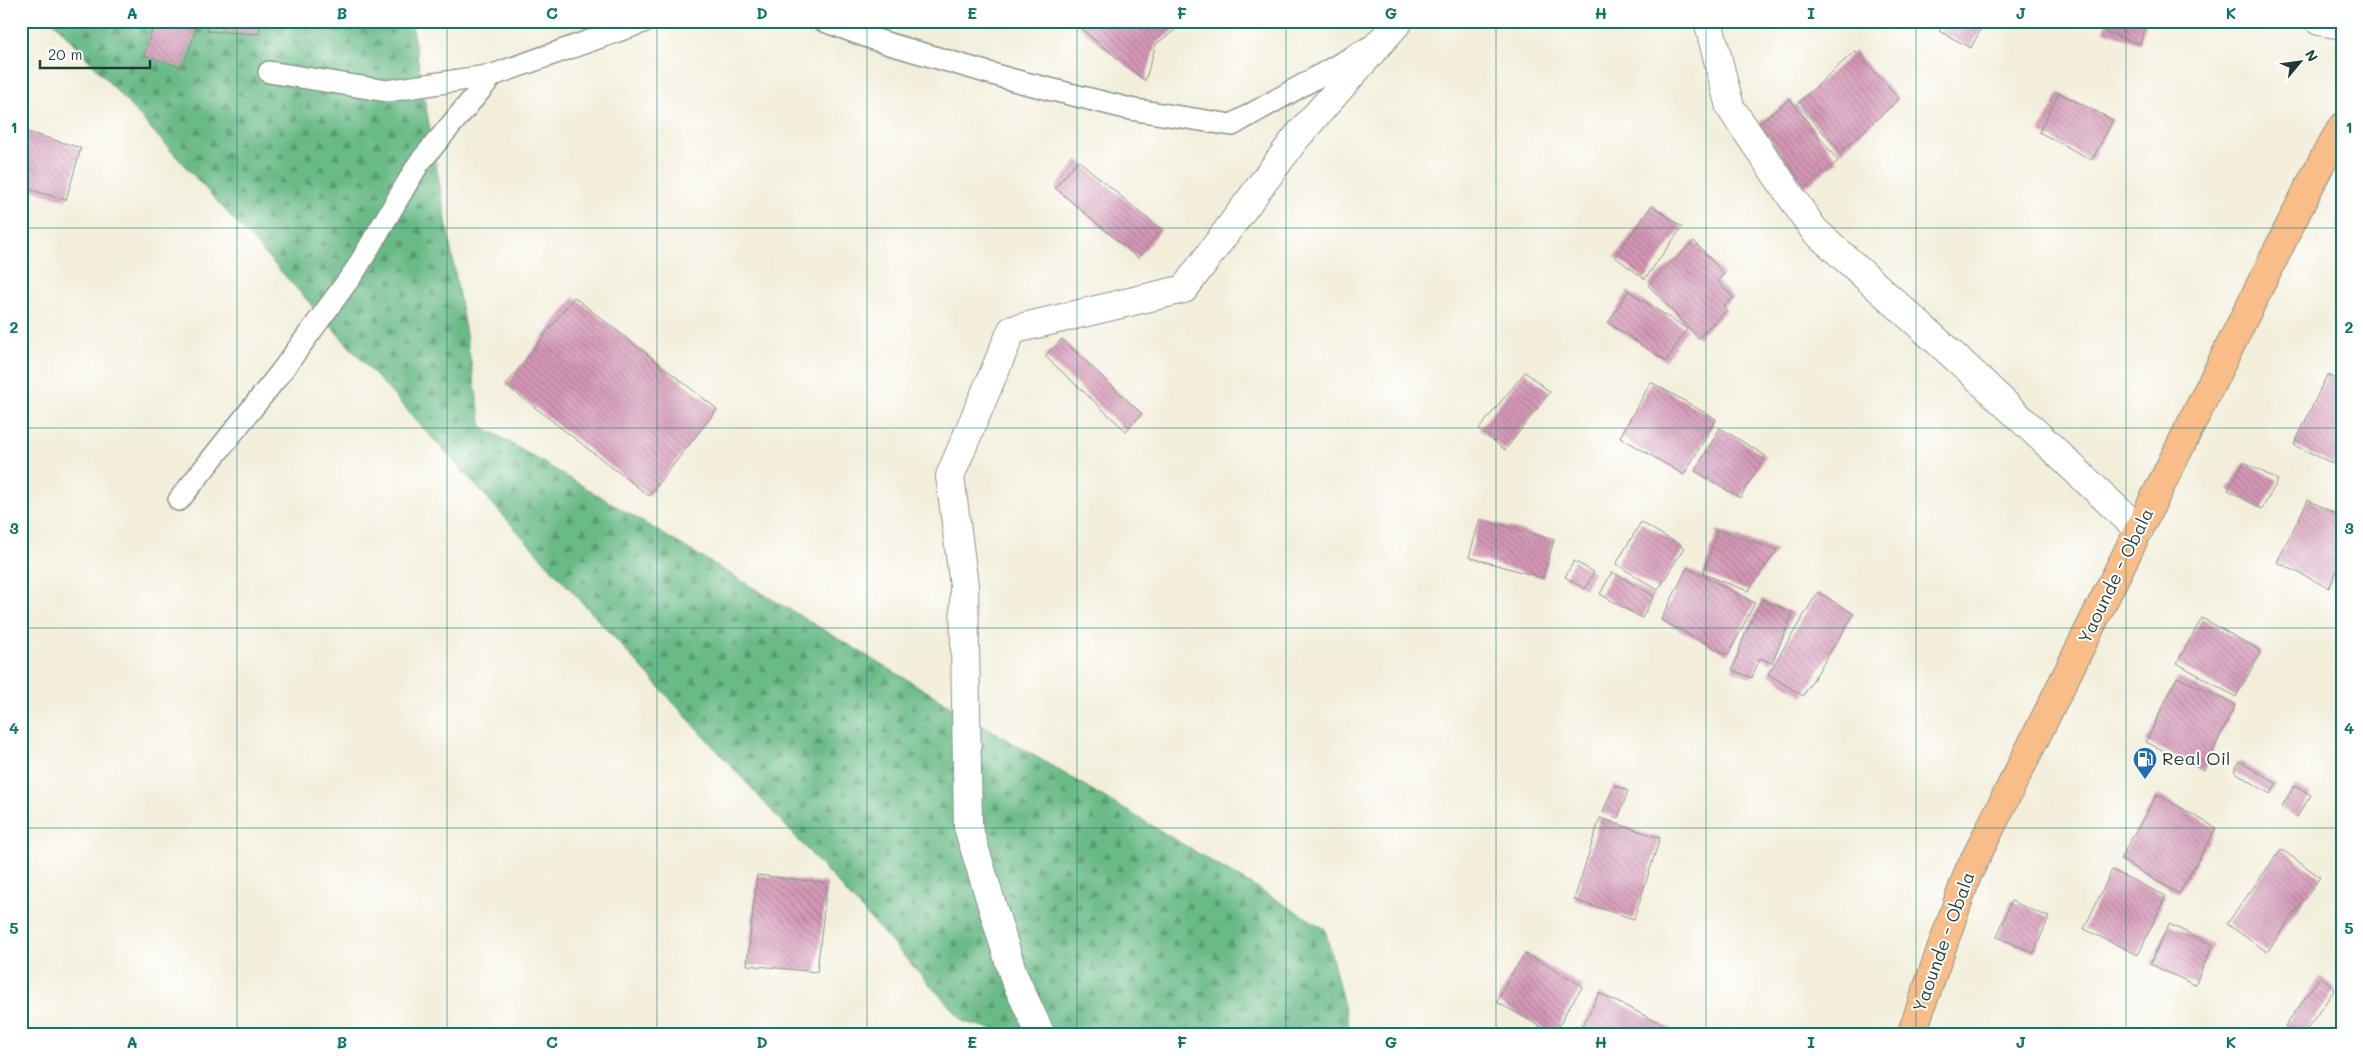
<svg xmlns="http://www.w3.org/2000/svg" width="2363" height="1056" font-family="Mali,sans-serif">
<defs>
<pattern id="forest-firs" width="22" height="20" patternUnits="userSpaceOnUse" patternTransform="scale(1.25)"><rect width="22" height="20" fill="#69ba86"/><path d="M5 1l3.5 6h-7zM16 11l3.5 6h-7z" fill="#56986e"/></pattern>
<pattern id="building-back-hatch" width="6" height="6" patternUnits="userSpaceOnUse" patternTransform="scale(1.25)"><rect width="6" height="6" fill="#d496b5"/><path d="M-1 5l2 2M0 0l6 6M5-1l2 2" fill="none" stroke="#ab7c94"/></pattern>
</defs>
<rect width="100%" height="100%" fill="#fff"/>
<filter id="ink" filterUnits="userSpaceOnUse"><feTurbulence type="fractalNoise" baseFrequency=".02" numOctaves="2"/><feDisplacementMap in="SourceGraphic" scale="10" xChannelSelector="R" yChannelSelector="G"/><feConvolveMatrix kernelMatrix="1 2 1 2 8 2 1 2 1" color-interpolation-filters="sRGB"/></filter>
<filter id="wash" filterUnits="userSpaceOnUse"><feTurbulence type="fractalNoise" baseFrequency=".0096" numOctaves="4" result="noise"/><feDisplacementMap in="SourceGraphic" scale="20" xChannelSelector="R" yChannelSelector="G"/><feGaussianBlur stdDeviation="1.12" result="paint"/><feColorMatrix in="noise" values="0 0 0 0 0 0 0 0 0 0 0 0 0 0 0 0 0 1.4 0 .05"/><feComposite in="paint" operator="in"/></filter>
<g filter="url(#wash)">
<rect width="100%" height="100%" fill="#f2eeda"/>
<path fill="url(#forest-firs)" stroke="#447c5d" d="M53,21H411L482,426L1325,929L1349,1026L1358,1035H1018L964,1022Z"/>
<g id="blocks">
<path fill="url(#building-back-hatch)" d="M155,21H199L183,68L144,55Z
M208,21H260L259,34L207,31Z
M1072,21H1164L1175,30L1156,44L1145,81Z
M1944,21H1985L1971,48L1939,31Z
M2107,21H2147L2140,44L2104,31Z
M1855,51L1899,99L1841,152L1797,104Z
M2059,93L2113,120L2092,160L2039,132Z
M1790,99L1838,161L1805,187L1759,123Z
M21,130L81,148L66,200L21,187Z
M1078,160L1161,230L1138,258L1055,188Z
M1652,205L1682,227L1645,279L1615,257Z
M2342,214V225L2337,223Z
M1694,241L1724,274L1717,281L1733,298L1723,306L1727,310L1698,338L1648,285Z
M1628,291L1687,329L1666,361L1608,323Z
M574,297L717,409L649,496L506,385Z
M1062,339L1142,414L1126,431L1045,356Z
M1525,372L1550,392L1505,450L1479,429Z
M2327,375L2342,382V468L2294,445Z
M1651,382L1716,419L1684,475L1620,437Z
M1720,428L1766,456L1740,498L1695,471Z
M2244,462L2278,480L2262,509L2228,490Z
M2308,500L2342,517V565L2340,564L2329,588L2277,562Z
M1480,519L1554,540L1543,578L1469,557Z
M1641,522L1684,548L1658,590L1616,564Z
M1718,530L1777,550L1748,591L1703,574Z
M1574,561L1594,572L1585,589L1565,577Z
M1687,568L1755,603L1728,655L1661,620Z
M1612,572L1654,596L1642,618L1600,594Z
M1818,592L1854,614L1803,696L1768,674Z
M1762,599L1793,613L1772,663L1760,658L1752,678L1732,670L1745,634Z
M2202,618L2261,651L2236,697L2177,663Z
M2177,677L2235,705L2204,770L2146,742Z
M2240,761L2277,784L2270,794L2234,771Z
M1614,785L1628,791L1618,818L1603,812Z
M2295,785L2311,795L2297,817L2281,807Z
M2157,794L2216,828L2179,894L2120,859Z
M1600,818L1660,838L1634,919L1574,900Z
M2281,849L2320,877L2267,952L2227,924Z
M2112,870L2166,896L2138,955L2084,929Z
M757,875L827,883L817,972L747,965Z
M2011,901L2049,917L2034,953L1997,937Z
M2169,924L2213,945L2195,985L2150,964Z
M1525,953L1583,986L1567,1010L1555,1035L1497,1002L1509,978Z
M2320,977L2335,989L2303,1035H2296L2285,1026Z
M1599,993L1684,1035H1578Z"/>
</g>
</g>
<g filter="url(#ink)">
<use href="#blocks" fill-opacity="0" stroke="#889687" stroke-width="1"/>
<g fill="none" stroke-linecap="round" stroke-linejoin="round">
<defs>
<path id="lane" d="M824,21L876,40L1013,80L1130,109L1232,125L1370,47
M269,72L387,91L493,75L646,21
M179,500L281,372L355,271L419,163L493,75"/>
<path id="street" d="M1708,21L1730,107L1814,230L1966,367L2139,530
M2319,21L2342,25
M1041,1035L1014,977L968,827L964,586L950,476L1012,330L1184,289L1296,138L1399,21"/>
<path id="highway" d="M1911,1035L1968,873L2318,169L2342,127"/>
</defs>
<use href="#lane" stroke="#889687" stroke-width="24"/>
<use href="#street" stroke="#889687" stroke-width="30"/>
<use href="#highway" stroke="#889687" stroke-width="30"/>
<use href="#lane" stroke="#fff" stroke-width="21"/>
<use href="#street" stroke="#fff" stroke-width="28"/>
<use href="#highway" stroke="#f8bd89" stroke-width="28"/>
</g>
</g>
<path fill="none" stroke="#0f766e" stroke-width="1" stroke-opacity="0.55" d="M237,21V1035M447,21V1035M657,21V1035M867,21V1035M1077,21V1035M1286,21V1035M1496,21V1035M1706,21V1035M1916,21V1035M2126,21V1035M21,228H2342M21,428H2342M21,628H2342M21,828H2342"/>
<defs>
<symbol id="fuel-pin" viewBox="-11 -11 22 30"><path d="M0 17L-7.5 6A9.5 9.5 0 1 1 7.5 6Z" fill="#1f6fb2" stroke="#fff"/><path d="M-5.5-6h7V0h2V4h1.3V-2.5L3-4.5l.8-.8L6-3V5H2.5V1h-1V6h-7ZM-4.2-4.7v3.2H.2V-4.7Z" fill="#fff"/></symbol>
</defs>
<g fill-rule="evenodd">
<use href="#fuel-pin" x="2131" y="745" width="28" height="38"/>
</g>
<g text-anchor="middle" stroke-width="4" stroke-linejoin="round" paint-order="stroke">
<g font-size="18" fill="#1f3d34" stroke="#fff">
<text transform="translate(2116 576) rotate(-64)" y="6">Yaounde - Obala</text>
<text transform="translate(1944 942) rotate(-70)" y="6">Yaounde - Obala</text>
</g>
<g font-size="18" fill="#1f3d34" stroke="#fff" text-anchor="start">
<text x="2162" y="765">Real Oil</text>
</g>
</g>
<rect width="2363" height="1056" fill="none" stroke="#fff" stroke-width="55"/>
<g transform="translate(2300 62) rotate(61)" stroke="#ffffff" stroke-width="4" paint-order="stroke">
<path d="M0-4L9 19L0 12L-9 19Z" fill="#1f3d34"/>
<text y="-8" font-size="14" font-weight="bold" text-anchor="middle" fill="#1f3d34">N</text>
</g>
<path d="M40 60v8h110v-8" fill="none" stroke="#1f3d34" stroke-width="2.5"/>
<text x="48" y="60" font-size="15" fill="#1f3d34" stroke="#ffffff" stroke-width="4" paint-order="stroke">20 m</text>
<rect x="28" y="28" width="2308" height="1000" fill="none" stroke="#0f766e" stroke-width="2"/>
<g font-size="16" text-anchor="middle" font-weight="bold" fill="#0f766e">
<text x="132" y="19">A</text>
<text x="342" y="19">B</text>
<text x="552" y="19">C</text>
<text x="762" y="19">D</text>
<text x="972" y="19">E</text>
<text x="1182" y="19">F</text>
<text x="1391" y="19">G</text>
<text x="1601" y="19">H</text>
<text x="1811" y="19">I</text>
<text x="2021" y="19">J</text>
<text x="2231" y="19">K</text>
<text x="14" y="133">1</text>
<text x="2349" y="133">1</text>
<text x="14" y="333">2</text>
<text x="2349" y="333">2</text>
<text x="14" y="534">3</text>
<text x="2349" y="534">3</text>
<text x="14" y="734">4</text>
<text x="2349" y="734">4</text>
<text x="14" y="934">5</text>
<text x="2349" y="934">5</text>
<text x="132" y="1048">A</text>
<text x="342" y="1048">B</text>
<text x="552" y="1048">C</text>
<text x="762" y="1048">D</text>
<text x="972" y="1048">E</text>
<text x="1182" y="1048">F</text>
<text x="1391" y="1048">G</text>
<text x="1601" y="1048">H</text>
<text x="1811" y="1048">I</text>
<text x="2021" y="1048">J</text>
<text x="2231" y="1048">K</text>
</g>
</svg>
